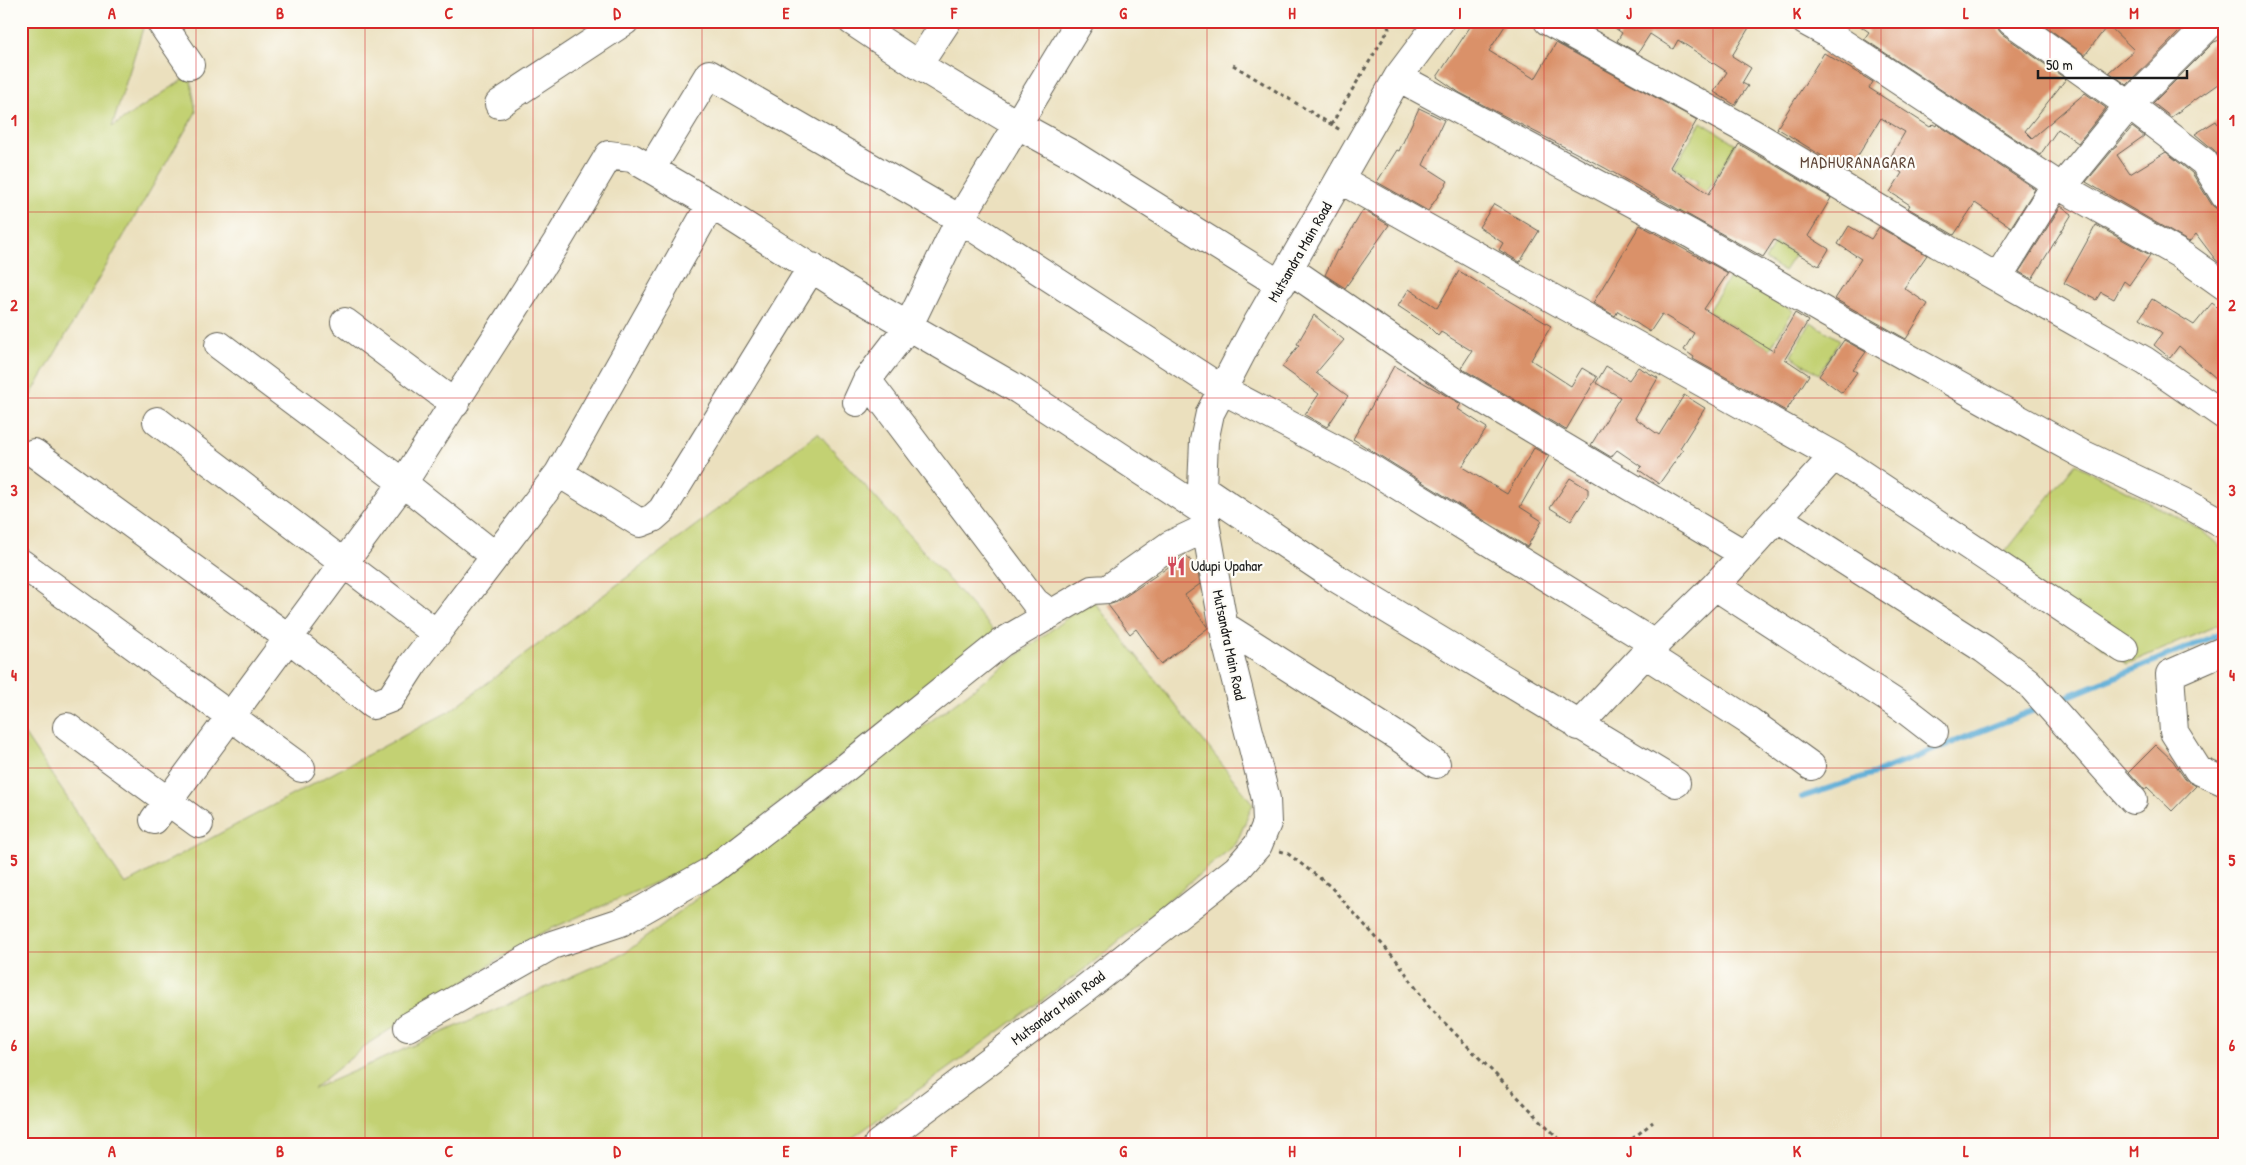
<svg xmlns="http://www.w3.org/2000/svg" width="2246" height="1165" font-family="'Patrick Hand',sans-serif">
<rect width="100%" height="100%" fill="#fdfcf7"/>
<filter id="ink" filterUnits="userSpaceOnUse"><feTurbulence type="fractalNoise" baseFrequency=".02" numOctaves="2"/><feDisplacementMap in="SourceGraphic" scale="10" xChannelSelector="R" yChannelSelector="G"/><feConvolveMatrix kernelMatrix="1 2 1 2 8 2 1 2 1" color-interpolation-filters="sRGB"/></filter>
<filter id="wash" filterUnits="userSpaceOnUse"><feTurbulence type="fractalNoise" baseFrequency=".0096" numOctaves="4" result="noise"/><feDisplacementMap in="SourceGraphic" scale="20" xChannelSelector="R" yChannelSelector="G"/><feGaussianBlur stdDeviation="1.12" result="paint"/><feColorMatrix in="noise" values="0 0 0 0 0 0 0 0 0 0 0 0 0 0 0 0 0 1.4 0 .05"/><feComposite in="paint" operator="in"/></filter>
<g filter="url(#wash)">
<rect width="100%" height="100%" fill="#ebe0be"/>
<path fill="#c3d173" stroke="#707648" d="M21,21H142L144,25L112,127L190,75L196,112L21,412Z
M1701,122L1736,144L1690,220L1677,215L1698,182L1674,167Z
M1775,243L1795,254L1784,271L1765,260Z
M1731,274L1793,311L1770,349L1708,311Z
M1811,322L1840,340L1819,374L1791,356Z
M818,433L997,634L708,859L535,936L369,1043L313,1089L625,953L1092,599L1253,804L1236,844L1086,968L844,1144H21V729L125,884L450,711Z
M2075,464L2200,529L2225,551V622L2127,664L1991,570Z"/>
<g fill="none" stroke-linecap="round" stroke-linejoin="round">
<path stroke="#5aabd5" stroke-width="6" d="M2054,702L2225,632
M1802,797L1875,773L2042,707"/>
</g>
<g id="blocks">
<path fill="#da9169" d="M1474,21H1508L1489,51L1535,79L1556,43L1697,120L1670,167L1709,194L1739,144L1831,198L1808,236L1829,249L1819,266L1774,240L1763,257L1605,168L1460,93L1437,77Z
M1605,21H1753L1732,56L1751,68L1742,83L1748,86L1735,105L1714,92L1727,72L1678,40L1673,49L1650,34L1638,53L1617,41L1622,33Z
M1853,21H1996L1997,28L2002,34L2066,79L2025,131L2032,138L2085,93L2106,108L2078,143L2058,129L2040,155L1864,39L1869,32Z
M2038,21H2173L2181,30L2127,85L2109,72L2134,50L2108,25L2085,55Z
M2225,38V79L2171,117L2153,103L2214,42Z
M1824,53L1873,82L1869,88L1930,127L1933,124L1936,126L1937,124L2035,189L2011,227L1975,203L1954,235L1908,208L1910,205L1890,192L1902,173L1887,163L1905,132L1881,118L1848,172L1777,128Z
M1419,108L1444,120L1423,165L1448,181L1428,211L1377,182L1397,150L1399,151Z
M2216,121L2225,135V166L2214,150L2195,134Z
M2132,127L2144,136L2117,155L2130,174L2166,152L2192,173L2212,205L2218,210L2225,212V267L2215,259L2196,234L2189,242L2086,182Z
M1494,204L1539,231L1520,262L1499,250L1503,243L1479,227Z
M2061,206L2072,214L2032,279L2019,272Z
M1363,210L1389,225L1345,288L1325,275L1337,250L1339,251Z
M1640,225L1728,273L1704,309L1773,351L1795,313L1808,321L1785,359L1809,375L1786,411L1693,359L1694,357L1684,350L1694,333L1662,314L1650,332L1618,311L1615,316L1593,303Z
M2096,225L2150,255L2129,285L2124,281L2114,299L2101,292L2096,300L2064,283Z
M1849,226L1871,239L1879,227L1927,255L1904,288L1928,304L1906,339L1835,299L1861,259L1838,244Z
M1459,271L1551,326L1531,360L1571,386L1582,368L1597,377L1566,430L1461,368L1472,351L1441,332L1438,336L1427,325L1398,306L1409,289L1437,308Z
M2152,299L2194,325L2212,303L2225,313V386L2179,346L2170,358L2154,345L2162,334L2161,332L2140,318Z
M1314,315L1344,340L1316,373L1348,396L1327,427L1305,415L1319,394L1282,367L1299,345L1297,344Z
M1844,340L1866,352L1853,370L1857,372L1842,393L1819,376Z
M1394,366L1461,404L1458,409L1487,428L1462,467L1507,494L1534,448L1549,456L1520,507L1542,521L1527,547L1353,439Z
M1606,366L1629,380L1638,367L1658,378L1635,418L1659,435L1684,395L1705,408L1680,448L1683,450L1659,484L1639,470L1642,467L1617,450L1611,457L1591,445L1620,397L1596,383Z
M1570,478L1588,489V495L1571,521L1550,508Z
M1186,555L1198,570L1200,584L1185,595L1208,628L1161,664L1136,629L1130,634L1108,605L1117,602Z
M2156,745L2173,761L2185,779L2196,786L2172,811L2147,787L2145,790L2129,772Z"/>
</g>
</g>
<g filter="url(#ink)">
<use href="#blocks" fill-opacity="0" stroke="#646155" stroke-width="1"/>
<g fill="none" stroke-linecap="round" stroke-linejoin="round">
<defs>
<path id="minor" d="M160,21L190,65
M852,21L918,65L1018,125L1073,155L1281,285
M1548,21L1752,133L1938,244L2145,361L2225,416
M1805,21L1827,33L2056,184L2183,256L2225,286
M2011,21L2129,105L2204,162L2225,196
M918,65L947,21
M1398,77L1691,234L1829,314L2080,453L2184,502L2225,525
M499,104L625,21
M651,169L709,74L960,219L1223,390L1365,465L1656,645
M1341,180L1834,456L2124,649
M2063,186L2129,105L2213,21
M1289,269L1454,382L1744,554
M1998,277L2056,184
M345,322L455,404
M219,345L403,483L495,556
M867,380L1035,602L1051,614
M857,402L867,380L908,327L960,219L1080,21
M157,421L437,634
M34,453L290,639L373,705L391,698L413,664L559,473L711,204
M559,473L640,523L653,518L662,510L812,267
M1202,488L1336,578L1676,783
M1778,518L1984,649L2028,682L2133,800
M21,563L301,768
M1715,586L1903,708L1934,732
M1224,626L1403,740L1436,764
M2225,650L2170,674L2174,732L2198,770L2225,782
M1645,654L1749,721L1811,766
M1578,726L1645,654L1715,586L1834,456
M67,727L199,824
M154,820L403,483L557,242L609,155L632,158L711,204L841,287L1019,390L1203,511
M408,1027L552,945L621,922L711,871L844,769L1001,643L1092,590L1108,589L1170,545L1206,528
M878,1144L1086,988L1237,869L1258,845L1267,823L1266,799L1227,645L1206,528L1202,488L1204,441L1210,413L1253,331L1398,77L1440,21"/>
</defs>
<use href="#minor" stroke="#646155" stroke-width="30"/>
<path stroke="#646155" stroke-width="3" stroke-dasharray="4 4" stroke-linecap="butt" d="M1233,65L1342,131
M1331,125L1389,29L1386,21
M1280,851L1287,853L1330,886L1398,962L1429,1007L1564,1144
M1626,1144L1653,1122"/>
<use href="#minor" stroke="#fff" stroke-width="28"/>
</g>
</g>
<path fill="none" stroke="#d62828" stroke-width="1" stroke-opacity="0.55" d="M196,21V1144M365,21V1144M533,21V1144M702,21V1144M870,21V1144M1039,21V1144M1207,21V1144M1376,21V1144M1544,21V1144M1713,21V1144M1881,21V1144M2050,21V1144M21,212H2225M21,398H2225M21,582H2225M21,768H2225M21,952H2225"/>
<defs>
<symbol id="restaurant-bare" viewBox="-9 -9 18 18"><path d="M-5-6h1v4h1v-4h1v4h1v-4h1v5L-1.5 .5V6h-2V.5L-5-1ZM5-6V6H3V1.5H1.5Q1.5-4 5-6Z" fill="#d1495b" stroke="#fdfcf7" stroke-width="2.5" paint-order="stroke"/></symbol>
</defs>
<g fill-rule="evenodd">
<use href="#restaurant-bare" x="1162" y="552" width="28" height="28"/>
</g>
<g text-anchor="middle" stroke-width="4.5" stroke-linejoin="round" paint-order="stroke">
<g font-size="15" fill="#1c1c1c" stroke="#fdfcf7">
<text transform="translate(1300 252) rotate(-60)" y="5">Mutsandra Main Road</text>
<text transform="translate(1229 645) rotate(78)" y="5">Mutsandra Main Road</text>
<text transform="translate(1058 1008) rotate(-37)" y="5">Mutsandra Main Road</text>
</g>
<g font-size="15" fill="#1c1c1c" stroke="#fdfcf7" text-anchor="start">
<text x="1191" y="571">Udupi Upahar</text>
</g>
<g font-size="16" letter-spacing="1" fill="#5e4537" stroke="#fdfcf7">
<text x="1858" y="168">MADHURANAGARA</text>
</g>
</g>
<rect width="2246" height="1165" fill="none" stroke="#fdfcf7" stroke-width="55"/>
<path d="M2038 70v8h149v-8" fill="none" stroke="#1c1c1c" stroke-width="2.5"/>
<text x="2046" y="70" font-size="15" fill="#1c1c1c" stroke="#fdfcf7" stroke-width="4" paint-order="stroke">50 m</text>
<rect x="28" y="28" width="2190" height="1110" fill="none" stroke="#d62828" stroke-width="2"/>
<g font-size="16" text-anchor="middle" font-weight="bold" fill="#d62828">
<text x="112" y="19">A</text>
<text x="280" y="19">B</text>
<text x="449" y="19">C</text>
<text x="617" y="19">D</text>
<text x="786" y="19">E</text>
<text x="954" y="19">F</text>
<text x="1123" y="19">G</text>
<text x="1292" y="19">H</text>
<text x="1460" y="19">I</text>
<text x="1629" y="19">J</text>
<text x="1797" y="19">K</text>
<text x="1966" y="19">L</text>
<text x="2134" y="19">M</text>
<text x="14" y="126">1</text>
<text x="2232" y="126">1</text>
<text x="14" y="311">2</text>
<text x="2232" y="311">2</text>
<text x="14" y="496">3</text>
<text x="2232" y="496">3</text>
<text x="14" y="681">4</text>
<text x="2232" y="681">4</text>
<text x="14" y="866">5</text>
<text x="2232" y="866">5</text>
<text x="14" y="1051">6</text>
<text x="2232" y="1051">6</text>
<text x="112" y="1157">A</text>
<text x="280" y="1157">B</text>
<text x="449" y="1157">C</text>
<text x="617" y="1157">D</text>
<text x="786" y="1157">E</text>
<text x="954" y="1157">F</text>
<text x="1123" y="1157">G</text>
<text x="1292" y="1157">H</text>
<text x="1460" y="1157">I</text>
<text x="1629" y="1157">J</text>
<text x="1797" y="1157">K</text>
<text x="1966" y="1157">L</text>
<text x="2134" y="1157">M</text>
</g>
</svg>
